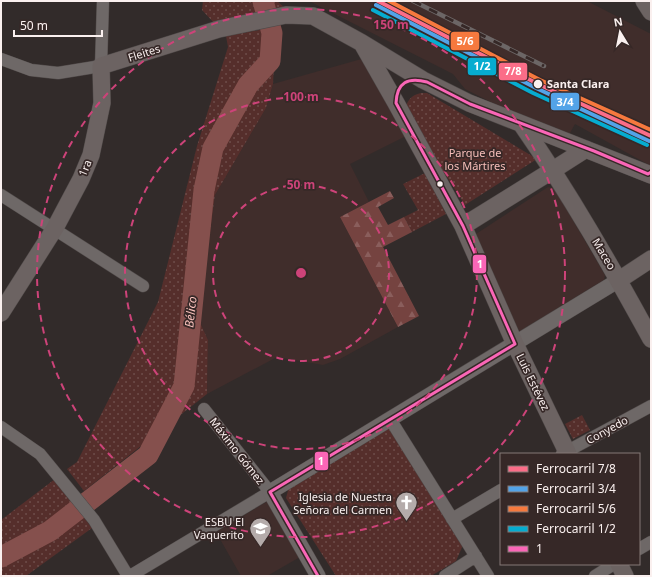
<svg xmlns="http://www.w3.org/2000/svg" width="652" height="577" font-family="'Noto Sans',sans-serif">
<defs>
<pattern id="green-dots" width="8" height="8" patternUnits="userSpaceOnUse"><rect width="8" height="8" fill="#552e2b"/><path d="M2 2h.1M6 6h.1" fill="none" stroke="#6e4d4a" stroke-width="1.8" stroke-linecap="round"/></pattern>
<pattern id="forest-firs" width="22" height="20" patternUnits="userSpaceOnUse"><rect width="22" height="20" fill="#754340"/><path d="M5 1l3.5 6h-7zM16 11l3.5 6h-7z" fill="#8a5e5c"/></pattern>
</defs>
<rect width="100%" height="100%" fill="#322b2a"/>
<path fill="#402d2b" d="M309,1H587L651,34V166L575,124L566,140L465,89L453,74Z
M365,58L406,136L350,164L369,202L340,217L398,327L340,359L323,365L277,357L207,394L208,340L199,320L215,195L266,108L273,84Z
M548,187L554,188L605,275L604,280L520,331L514,328L476,234Z
M268,501L300,557L267,576H241L216,532Z"/>
<path fill="url(#green-dots)" d="M203,1H277L285,8L214,23L202,10Z
M276,27L273,84L266,108L215,195L199,320L208,340L207,394L84,491L67,469L77,462L158,302L197,146L228,47L226,36Z
M421,93H427L537,159L465,205L405,112C406,101 411,95 421,93Z
M425,173L446,214L412,232L404,217L418,210L403,184Z
M582,415L590,430L573,439L565,424Z
M384,428L394,430L463,545L456,561L431,576H336L286,498L289,487Z
M55,479L92,528L26,576H1V520Z"/>
<path fill="url(#forest-firs)" d="M390,191L394,198L378,207L388,225L404,217L412,232L383,247L419,316L398,327L340,217Z"/>
<g fill="none" stroke-linecap="round" stroke-linejoin="round">
<path stroke="#85504d" stroke-width="21" d="M1,557L50,531L148,455L184,386L204,190L213,148L248,85L270,61L272,33L263,1"/>
<defs>
<path id="minor" d="M1,59L31,70L58,73L101,66L103,1
M1,195L143,286
M390,419L488,576
M1,427L40,454L94,520L128,576
M562,454L651,406
M452,519L501,490
M639,549L651,542
M130,576L270,492L204,409
M445,576L476,556
M595,576L614,564"/>
<path id="tertiary" d="M318,576L270,492L619,280"/>
<path id="secondary" d="M644,1L651,12
M363,45L396,103L463,226L515,344L568,454
M522,125C570,194 611,266 651,339
M463,226L553,170L586,149
M619,280L651,259
M1,313L55,228L81,179L91,155L102,103L101,66L219,29L286,15L313,16L362,43L423,80L469,103L651,175
M619,564L625,576"/>
</defs>
<use href="#minor" stroke="#4f4948" stroke-width="13"/>
<use href="#tertiary" stroke="#4f4948" stroke-width="16"/>
<use href="#secondary" stroke="#4f4948" stroke-width="18"/>
<use href="#minor" stroke="#6e6867" stroke-width="12"/>
<use href="#tertiary" stroke="#6e6867" stroke-width="15"/>
<use href="#secondary" stroke="#6c6362" stroke-width="17"/>
<defs>
<path id="rail" d="M413,1L544,66"/>
</defs>
<use href="#rail" stroke="#6c6666" stroke-width="4.5"/>
<use href="#rail" stroke="#362827" stroke-width="3" stroke-dasharray="9" stroke-linecap="butt"/>
<defs>
<path id="bus-1" d="M318,576L270,492L515,344L463,226L396,103C397,82 408,77 427,82L470,104L594,151L648,174L651,172"/>
</defs>
<use href="#bus-1" stroke="#362827" stroke-width="6"/>
<use href="#bus-1" stroke="#fa66b7" stroke-width="3"/>
<defs>
<path id="rail-1" d="M378,1L538,84L651,136"/>
<path id="rail-2" d="M376,5L536,88L649,141"/>
<path id="rail-3" d="M389,1L540,80L651,130"/>
<path id="rail-4" d="M373,10L533,93L647,145"/>
</defs>
<use href="#rail-1" stroke="#362827" stroke-width="7"/>
<use href="#rail-2" stroke="#362827" stroke-width="7"/>
<use href="#rail-3" stroke="#362827" stroke-width="7"/>
<use href="#rail-4" stroke="#362827" stroke-width="7"/>
<use href="#rail-1" stroke="#fb6d88" stroke-width="4"/>
<use href="#rail-2" stroke="#53a3e8" stroke-width="4"/>
<use href="#rail-3" stroke="#f6793e" stroke-width="4"/>
<use href="#rail-4" stroke="#06acd0" stroke-width="4"/>
</g>
<g fill="none" stroke="#cd4379" stroke-width="2" stroke-dasharray="7 5">
<circle cx="301" cy="273" r="88"/>
<circle cx="301" cy="273" r="176"/>
<circle cx="301" cy="273" r="264"/>
</g>
<defs>
<symbol id="church-pin" viewBox="-11 -11 22 30"><path d="M0 17L-7.5 6A9.5 9.5 0 1 1 7.5 6Z" fill="#b4abaa" stroke="#362827"/><path d="M-1.2-6h2.4v3.5h3.3v2.4h-3.3V6h-2.4V-.1h-3.3v-2.4h3.3Z" fill="#fff"/></symbol>
<symbol id="school-pin" viewBox="-11 -11 22 30"><path d="M0 17L-7.5 6A9.5 9.5 0 1 1 7.5 6Z" fill="#b4abaa" stroke="#362827"/><path d="M0-5L7-2L0 1L-7-2ZM-4 1L0 2.5L4 1V4Q0 6-4 4Z" fill="#fff"/></symbol>
</defs>
<g fill-rule="evenodd">
<use href="#church-pin" x="394" y="490" width="25" height="34"/>
<use href="#school-pin" x="248" y="516" width="25" height="34"/>
</g>
<g fill="#faf0ef" stroke="#362827" stroke-width="1.5">
<circle cx="538" cy="84" r="5"/>
<circle cx="440" cy="184" r="3.5"/>
</g>
<g text-anchor="middle" stroke-width="3.5" stroke-linejoin="round" paint-order="stroke">
<g font-size="11" fill="#faf0ef" stroke="#362827">
<text transform="translate(144 53) rotate(-17)" y="4">Fleites</text>
<text transform="translate(85 168) rotate(-68)" y="4">1ra</text>
<text transform="translate(604 254) rotate(59)" y="4">Maceo</text>
<text transform="translate(533 382) rotate(64)" y="4">Luis Estévez</text>
<text transform="translate(607 430) rotate(-29)" y="4">Conyedo</text>
<text transform="translate(237 451) rotate(52)" y="4">Máximo Gómez</text>
</g>
<g font-size="11" font-weight="bold" fill="#faf0ef" stroke="#362827" text-anchor="start">
<text x="547" y="88">Santa Clara</text>
</g>
<g font-size="11" fill="#f6beb9" stroke="#362827">
<text x="475" y="157">Parque de<tspan x="475" dy="13">los Mártires</tspan></text>
</g>
<g font-size="11" fill="#faf0ef" stroke="#362827" text-anchor="end">
<text x="392" y="501">Iglesia de Nuestra<tspan x="392" dy="13">Señora del Carmen</tspan></text>
<text x="244" y="526">ESBU El<tspan x="244" dy="13">Vaquerito</tspan></text>
</g>
<g font-size="12" font-style="italic" fill="#fac2bd" stroke="#362827">
<text transform="translate(191 312) rotate(-84)" y="4">Bélico</text>
</g>
</g>
<circle cx="301" cy="273" r="6" fill="#cd4379" stroke="#362827" stroke-width="2"/>
<g font-size="12" text-anchor="middle" font-weight="bold" fill="#cd4379" stroke="#362827" stroke-width="3.5" stroke-linejoin="round" paint-order="stroke">
<text x="391" y="29">150 m</text>
<text x="301" y="101">100 m</text>
<text x="301" y="189">50 m</text>
</g>
<g stroke="#362827" stroke-width="1.5">
<rect x="450" y="31" width="30" height="20" rx="4" fill="#f6793e"/>
<rect x="467" y="57" width="30" height="19" rx="4" fill="#06acd0"/>
<rect x="498" y="62" width="30" height="19" rx="4" fill="#fb6d88"/>
<rect x="550" y="92" width="30" height="19" rx="4" fill="#53a3e8"/>
<rect x="472" y="254" width="15" height="20" rx="4" fill="#fa66b7"/>
<rect x="314" y="451" width="15" height="20" rx="4" fill="#fa66b7"/>
</g>
<g font-size="11" text-anchor="middle" font-weight="bold" fill="#fff">
<text x="465" y="45">5/6</text>
<text x="482" y="70">1/2</text>
<text x="513" y="75">7/8</text>
<text x="565" y="106">3/4</text>
<text x="480" y="268">1</text>
<text x="321" y="465">1</text>
</g>
<rect width="652" height="577" fill="none" stroke="#faf0ef" stroke-width="4"/>
<rect x="500" y="453" width="140" height="112" fill="#362827" stroke="#847877"/>
<rect x="508" y="466" width="20" height="6" fill="#fb6d88" stroke="#847877"/>
<text x="536" y="473" font-size="12" fill="#faf0ef">Ferrocarril 7/8</text>
<rect x="508" y="486" width="20" height="6" fill="#53a3e8" stroke="#847877"/>
<text x="536" y="493" font-size="12" fill="#faf0ef">Ferrocarril 3/4</text>
<rect x="508" y="506" width="20" height="6" fill="#f6793e" stroke="#847877"/>
<text x="536" y="513" font-size="12" fill="#faf0ef">Ferrocarril 5/6</text>
<rect x="508" y="526" width="20" height="6" fill="#06acd0" stroke="#847877"/>
<text x="536" y="533" font-size="12" fill="#faf0ef">Ferrocarril 1/2</text>
<rect x="508" y="546" width="20" height="6" fill="#fa66b7" stroke="#847877"/>
<text x="536" y="553" font-size="12" fill="#faf0ef">1</text>
<g transform="translate(620 32) rotate(350)" stroke="#362827" stroke-width="3" paint-order="stroke">
<path d="M0-3L7 15L0 10L-7 15Z" fill="#faf0ef"/>
<text y="-6" font-size="11" font-weight="bold" text-anchor="middle" fill="#faf0ef">N</text>
</g>
<path d="M14 30v6h88v-6" fill="none" stroke="#faf0ef" stroke-width="2"/>
<text x="20" y="30" font-size="12" fill="#faf0ef" stroke="#362827" stroke-width="3" paint-order="stroke">50 m</text>
</svg>
